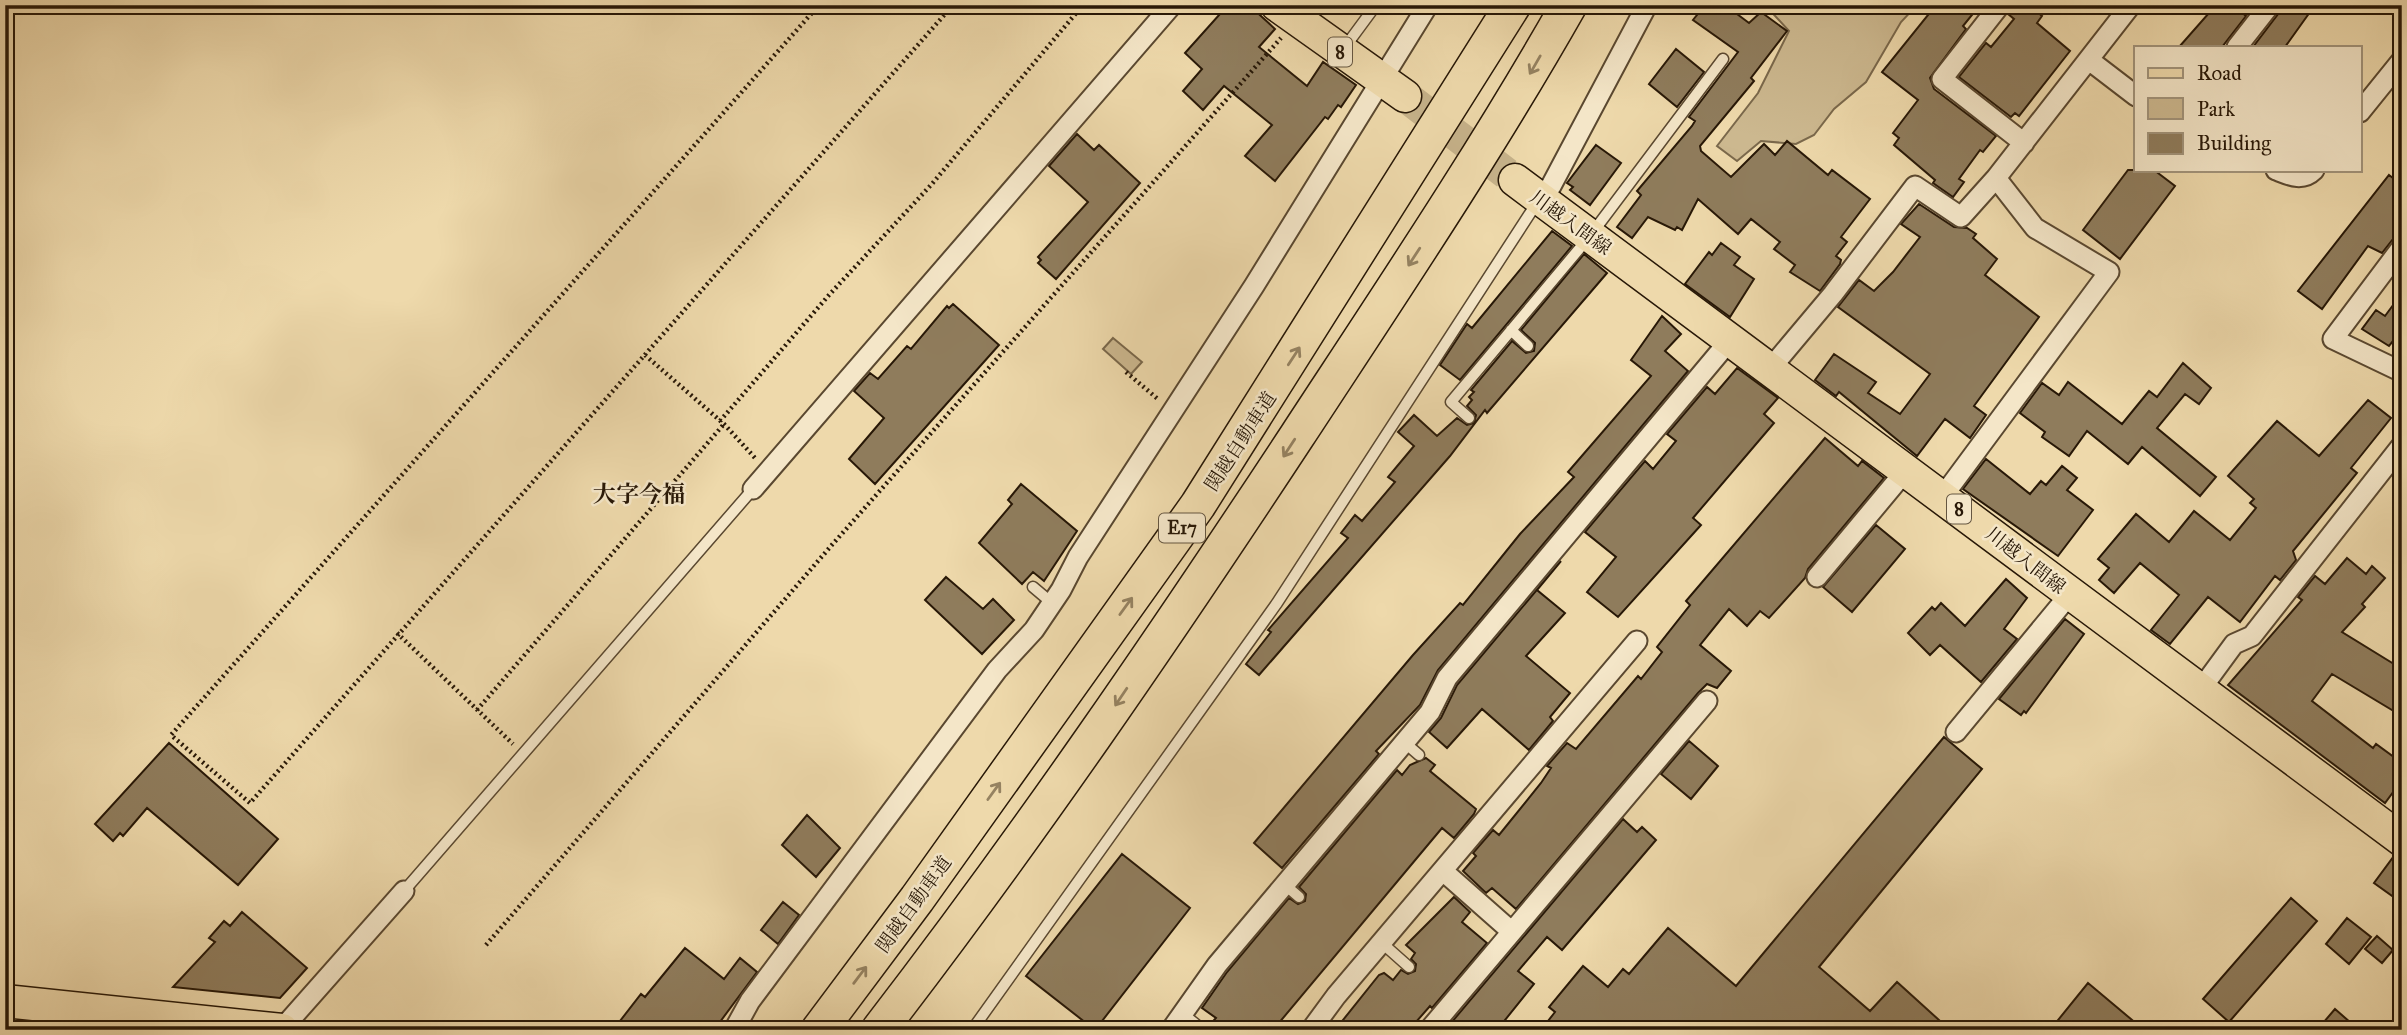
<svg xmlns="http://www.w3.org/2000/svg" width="2407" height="1035" font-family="'IM FELL Great Primer','Noto Serif JP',serif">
<rect width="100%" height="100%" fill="#eed9ab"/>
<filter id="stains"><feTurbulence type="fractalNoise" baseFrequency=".00286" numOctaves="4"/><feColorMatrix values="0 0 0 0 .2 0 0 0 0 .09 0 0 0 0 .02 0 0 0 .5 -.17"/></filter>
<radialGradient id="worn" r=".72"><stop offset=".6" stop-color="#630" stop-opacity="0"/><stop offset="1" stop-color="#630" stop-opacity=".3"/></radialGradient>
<path fill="#ccb88f" stroke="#7a684b" stroke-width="2" d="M1765,5H1917L1901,22L1866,82L1834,109L1814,135L1796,144L1761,141L1737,161L1717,146L1758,93L1789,31Z
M1113,338L1142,362L1131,374L1103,349Z"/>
<path fill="#8f7c5c" stroke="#281807" stroke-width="2" d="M1228,5H1249L1275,29L1259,47L1307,86L1323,62L1356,85L1341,107L1338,105L1328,119L1325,117L1275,181L1245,156L1272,125L1224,86L1203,110L1183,91L1202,69L1185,53Z
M1705,5H1725L1749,23L1761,12L1787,31L1751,78L1754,81L1700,146L1701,151L1731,177L1764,144L1775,155L1787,141L1828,175L1832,170L1870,199L1841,237L1847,242L1836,256L1841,260L1840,264L1820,291L1790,272L1795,265L1774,249L1780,242L1751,219L1738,234L1698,199L1682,230L1677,227L1675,230L1648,217L1632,238L1617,227L1641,195L1637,191L1692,126L1695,121L1689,117L1738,52L1693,20Z
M1936,5H1980L1963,26L1966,29L1930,78L1934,89L1996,136L1983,152L1980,150L1959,179L1964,182L1953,197L1933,183L1935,180L1894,145L1899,138L1893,133L1918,100L1882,72Z
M2012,5H2029L2042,16L2037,23L2070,51L2019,116L2015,113L2011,117L1959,77L1986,43L1991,47L2014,19L2008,14Z
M2216,5H2233L2246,16L2222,47H2179Z
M2285,5H2315L2285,47H2253Z
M1676,49L1704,72L1677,107L1649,84Z
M1077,134L1094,150L1099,145L1140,183L1056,279L1038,263L1041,260L1038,257L1088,202L1049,166Z
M1596,145L1621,163L1590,205L1570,190L1573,187L1567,183Z
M2128,170H2154L2175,186L2120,259L2083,230Z
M2389,175L2402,185V235L2393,239L2382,253L2368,246L2322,309L2298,291Z
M1919,204L1954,227L1967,228L1976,234L1973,238L1997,259L1985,275L2039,317L1974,406L1986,415L1970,438L1945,419L1917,456L1839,392L1836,396L1815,380L1834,354L1876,382L1868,393L1900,414L1930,374L1838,307L1859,280L1874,291L1893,272L1920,237L1901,224Z
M1552,231L1572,246L1460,380L1440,365L1467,324L1472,328Z
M1721,243L1740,257L1734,265L1754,279L1730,317L1685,284L1709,252L1712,255Z
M1584,254L1607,273L1487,413L1485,410L1450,456L1259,675L1246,664L1271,632L1268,630L1348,538L1341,533L1355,515L1362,521L1395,482L1388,477L1414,446L1398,432L1414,415L1437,436L1457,418L1467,425L1474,423L1476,415L1467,406L1472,400L1469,397L1474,392L1471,390L1512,341L1526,353L1534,351L1535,343L1521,330Z
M2402,293V330L2389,346L2362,329L2376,310L2385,316Z
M953,304L999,345L875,484L849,459L884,418L854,391L870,373L878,379L907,346L911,349L947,306L949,308Z
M1662,316L1681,334L1665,351L1688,371L1438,670L1420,705L1376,751L1379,754L1282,868L1254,843L1413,655L1460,603L1463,605L1520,534L1574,477L1568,472L1651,376L1631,360Z
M2183,363L2211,388L2199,404L2185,394L2157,428L2216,477L2200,496L2142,447L2128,464L2087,431L2069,456L2042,437L2045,432L2020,413L2042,383L2059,395L2068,382L2122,424L2149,391L2157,397Z
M1737,368L1778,398L1764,414L1774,423L1693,518L1701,525L1618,617L1587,592L1616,557L1585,532L1645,461L1653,469L1676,441L1667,434L1707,387L1715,394Z
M2368,400L2391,418L2351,468L2357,473L2293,551L2296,560L2280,580L2275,576L2240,622L2208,597L2170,644L2151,630L2179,595L2140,563L2114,593L2099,580L2109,568L2098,559L2136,514L2169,542L2194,511L2230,540L2256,508L2250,503L2254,499L2228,476L2277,421L2319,456Z
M1825,438L1858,466L1862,461L1884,478L1808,569L1805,578L1769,618L1760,611L1747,626L1729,609L1700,645L1731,671L1717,688L1707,684L1698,693L1516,909L1492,888L1486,893L1463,871L1476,856L1473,853L1493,830L1499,835L1541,783L1551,768L1547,766L1567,743L1576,749L1638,676L1641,679L1662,652L1657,647L1690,605L1686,601Z
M1986,459L2030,494L2041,481L2046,485L2062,466L2077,478L2067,490L2093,510L2058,556L1963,489Z
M1021,484L1077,531L1044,581L1033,572L1022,584L979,543L1012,504L1008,500Z
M1876,525L1905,549L1852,612L1823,587Z
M2347,558L2366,574L2372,566L2385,578L2362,604L2365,607L2342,632L2402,669V716L2332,674L2312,701L2373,748L2376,744L2402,763V780L2385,803L2228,685L2302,600L2298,597L2315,576L2325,584Z
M1561,561L1537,590L1565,613L1526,656L1570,693L1550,717L1553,721L1529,750L1482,709L1447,748L1429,732L1441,718L1457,685Z
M946,577L983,609L993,599L1014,620L982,654L925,600Z
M2006,579L2027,598L2004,629L2017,639L1981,682L1940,645L1930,655L1908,633L1932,607L1935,610L1941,603L1965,626Z
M2065,619L2084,634L2026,713L2024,711L2021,715L1999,699Z
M1944,737L1982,769L1819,967L1870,1011L1897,982L1950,1030H1541L1555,1012L1549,1007L1583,966L1608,987L1623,969L1629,974L1668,928L1736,986Z
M1689,741L1718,766L1691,799L1661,774Z
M169,743L278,839L238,885L147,808L123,836L120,833L113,841L95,824Z
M1426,758L1435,765L1430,771L1476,809L1474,814L1454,838L1442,828L1273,1030H1205L1216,1018L1202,1008L1227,972L1289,898L1298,904L1305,901L1306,894L1299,887L1397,770L1402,775L1410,765Z
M807,815L840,848L816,877L782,845Z
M1623,819L1637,832L1642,827L1656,840L1562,950L1547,937L1518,971L1534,984L1497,1030H1459L1451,1023Z
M1122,854L1190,908L1095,1030L1026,976Z
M2394,856L2402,858V903L2374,883Z
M1454,897L1470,912L1462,922L1487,943L1432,1008L1430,1006L1409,1030H1335L1379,975L1384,973L1393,980L1401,970L1408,974L1415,971L1416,964L1411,959L1415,953L1406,945Z
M2291,898L2317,921L2229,1022L2203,999Z
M783,902L799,915L778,944L761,930Z
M242,912L307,968L280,998L173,987L215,942L209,938L224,921L230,926Z
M2347,918L2371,937L2349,964L2326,944Z
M2377,936L2393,950L2382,963L2365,949Z
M685,948L724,979L740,958L757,972L714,1030H613L641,994L645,997Z
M2088,983L2144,1030H2050Z
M2335,1009L2359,1030H2317Z"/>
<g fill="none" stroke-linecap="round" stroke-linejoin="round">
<path stroke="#c6b28a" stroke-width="32" stroke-dasharray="32 16" stroke-linecap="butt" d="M1405,96L1515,180"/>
<defs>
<path id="lane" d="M1345,47L1376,5
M1511,330L1528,346
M1469,418L1451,402L1590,236L1723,59
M1033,587L1052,603
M1404,742L1419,755
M1284,884L1299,897
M404,891L753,489
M1382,943L1409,967
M1183,1014L1198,1026
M972,1030L1277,603L1538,201"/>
<path id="street" d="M2000,5L1942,79L2024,143
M2237,47L2270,5
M2089,60L2136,96
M2360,112L2402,60
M2276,170C2289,175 2302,182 2314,170
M1539,199L1551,186L1647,5
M2402,247L2333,339L2402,372
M1770,369L1833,294L1915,186L1961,217L1996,178
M753,489L1172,5
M1943,496L2109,272L2035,228L1996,178L2131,5
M1817,577L1907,469
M2201,689L2234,644L2252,636L2402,445
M1956,732L2070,594
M1443,871L1511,931
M281,1030L404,891
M734,1030L750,1001L997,670L1034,630L1061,590L1078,557L1254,286L1428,5
M1171,1030L1217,965L1430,712L1447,678L1730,340
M1311,1030L1336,996L1637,641
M1429,1030L1707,701"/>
<path id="primary" d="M1277,5L1405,96
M1515,180L2402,840
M5,1001L282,1030"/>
<path id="highway" d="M819,1030L917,899L1198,505L1513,5
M879,1030C1027,838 1164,638 1297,436C1390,294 1485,153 1569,5"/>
</defs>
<use href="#lane" stroke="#5a4830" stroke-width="13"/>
<use href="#street" stroke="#5a4830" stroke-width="23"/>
<use href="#primary" stroke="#281807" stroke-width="35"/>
<use href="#highway" stroke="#281807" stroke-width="38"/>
<path stroke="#281807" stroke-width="4.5" stroke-dasharray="2 3.5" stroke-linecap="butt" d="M819,5L171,735L250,803L953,5
M645,355L724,424L756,459
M1126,372L1159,400
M720,421L829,295L931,185L1083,5
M397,633L513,744
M477,710L724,424
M486,945L831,546L1281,38"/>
<use href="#lane" stroke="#f4e6c8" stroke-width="10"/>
<use href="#street" stroke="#f4e6c8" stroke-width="19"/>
<use href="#primary" stroke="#eed9ab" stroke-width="32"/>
<use href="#highway" stroke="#eed9ab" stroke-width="35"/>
</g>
<defs><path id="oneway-shaft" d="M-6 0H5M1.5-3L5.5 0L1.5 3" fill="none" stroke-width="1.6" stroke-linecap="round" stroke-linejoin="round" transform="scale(1.75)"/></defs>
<g stroke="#958261">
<use href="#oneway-shaft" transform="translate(1535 65) rotate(120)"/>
<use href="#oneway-shaft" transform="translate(1414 257) rotate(123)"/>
<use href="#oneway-shaft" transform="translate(1294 356) rotate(-57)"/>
<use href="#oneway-shaft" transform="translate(1289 448) rotate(123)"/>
<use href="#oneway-shaft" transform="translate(1126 606) rotate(-54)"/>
<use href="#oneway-shaft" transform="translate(1121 697) rotate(124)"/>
<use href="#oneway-shaft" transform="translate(994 791) rotate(-54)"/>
<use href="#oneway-shaft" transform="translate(860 975) rotate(-53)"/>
</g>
<g text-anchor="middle" stroke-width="5" stroke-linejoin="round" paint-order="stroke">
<g fill="#f4e6c8" stroke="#655641" stroke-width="2">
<rect x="1328" y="37.5" width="24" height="29" rx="5"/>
<rect x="1947" y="494.5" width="24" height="29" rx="5"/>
<rect x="1159" y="513.5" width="46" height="29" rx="5"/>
</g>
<g font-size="18" font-weight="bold" fill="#281807">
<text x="1340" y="58">8</text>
<text x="1959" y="515">8</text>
<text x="1182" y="534">E17</text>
</g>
<g font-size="19" fill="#281807" stroke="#f4e6c8">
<text transform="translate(1571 222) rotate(36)" y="7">川越入間線</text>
<text transform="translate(1240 441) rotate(-57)" y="7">関越自動車道</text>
<text transform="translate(2026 560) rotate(38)" y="7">川越入間線</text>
<text transform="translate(913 904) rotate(-54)" y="7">関越自動車道</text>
</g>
<g font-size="23" font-weight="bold" fill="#281807" stroke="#f4e6c8">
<text x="639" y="502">大字今福</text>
</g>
</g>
<rect width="2407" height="1035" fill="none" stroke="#eed9ab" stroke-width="28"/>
<rect x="7" y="7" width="2393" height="1021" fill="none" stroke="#281807" stroke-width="3.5"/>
<rect x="14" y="14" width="2379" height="1007" fill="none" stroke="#281807" stroke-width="2"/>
<rect x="2134" y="46" width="228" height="126" fill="#f4e6c8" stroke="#a2947b" stroke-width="2"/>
<rect x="2148" y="68" width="35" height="10" fill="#eed9ab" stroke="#a2947b" stroke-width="2"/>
<text x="2197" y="80" font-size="21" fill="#281807">Road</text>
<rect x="2148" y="98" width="35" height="21" fill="#ccb88f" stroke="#a2947b" stroke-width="2"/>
<text x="2197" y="116" font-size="21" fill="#281807">Park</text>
<rect x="2148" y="133" width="35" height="21" fill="#8f7c5c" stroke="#a2947b" stroke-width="2"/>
<text x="2197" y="150" font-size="21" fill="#281807">Building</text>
<rect width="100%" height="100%" filter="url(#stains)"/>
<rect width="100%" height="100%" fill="url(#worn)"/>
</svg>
